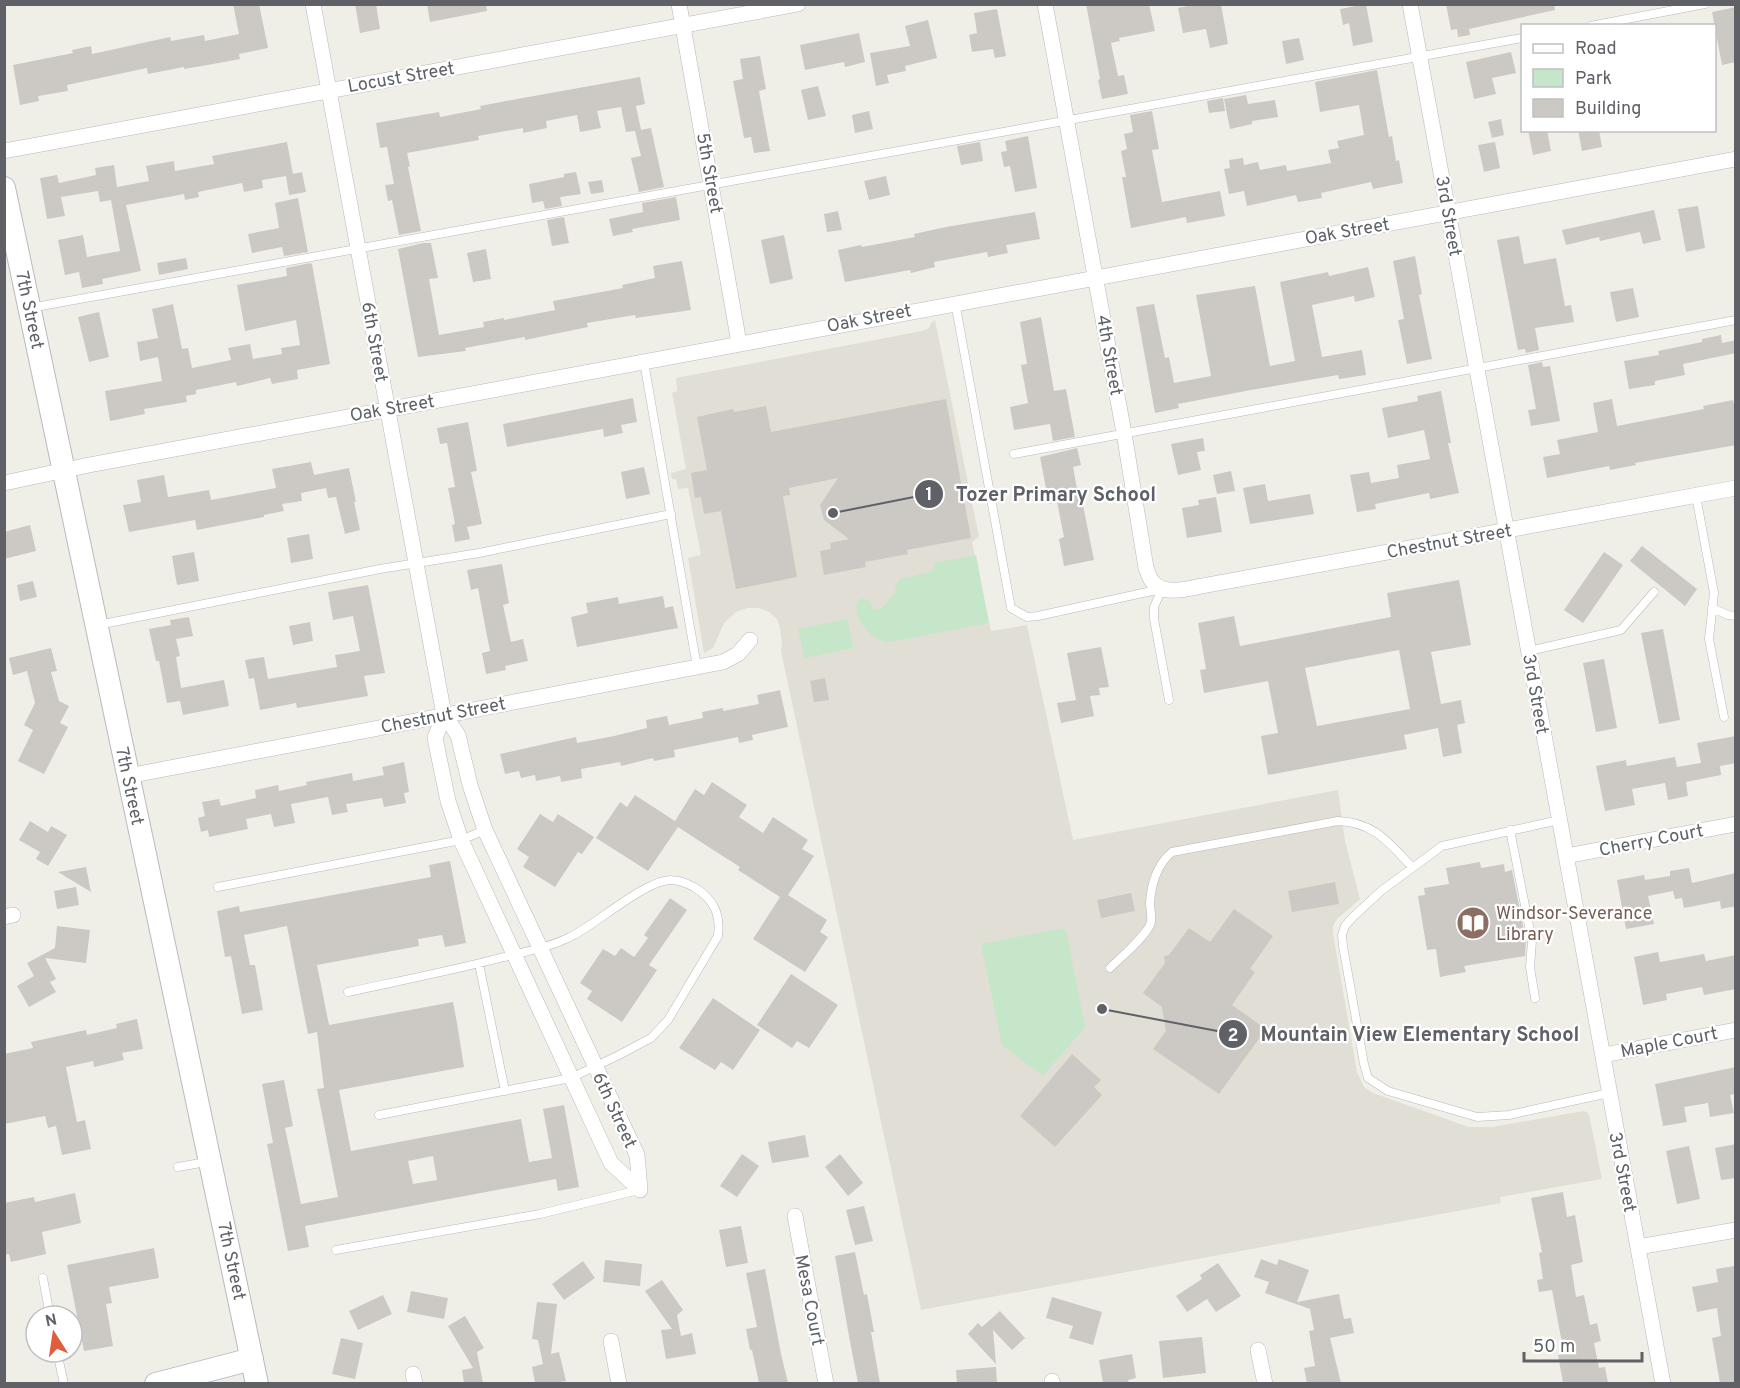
<svg xmlns="http://www.w3.org/2000/svg" width="1740" height="1388" font-family="Overpass,sans-serif">
<rect width="100%" height="100%" fill="#f0efe7"/>
<path fill="#e0ded5" d="M935,320L979,537L972,542L991,631L1027,625L1073,840L1338,790L1345,841L1360,899L1337,919L1333,926V933L1357,1072L1364,1087L1373,1093L1469,1127H1492L1584,1111L1588,1113L1590,1119L1602,1179L1500,1197L1501,1203L921,1310L781,651L782,643L780,628L777,619L769,612L759,608H747L736,612L724,623L713,648L704,653L688,558L701,555L688,488L678,489L676,479H672L671,473L686,469L672,393L677,391L676,378L922,331L929,328L931,323Z"/>
<path fill="#c5e6c9" d="M976,555L989,623L890,642C858,641 844,587 870,601L873,610L882,608L896,592L895,586L900,579L930,572L935,568L934,563Z
M847,619L853,648L804,658L798,629Z
M1060,929L1066,930L1085,1027L1043,1076L1002,1045L981,944Z"/>
<path fill="#ccc9c4" fill-rule="evenodd" d="M233,4H259L268,48L239,54L240,59L219,63L184,69V67L148,74L147,68L67,85L68,91L38,96L39,101L20,105L13,65L73,53L72,50L91,46L92,54L170,37L171,41L204,35L205,41L239,34Z
M355,4H376L380,29L360,33Z
M427,4H486L487,11L430,22Z
M1086,4H1149L1155,31L1119,38L1120,41L1111,43L1118,76L1124,75L1128,94L1102,99L1098,80L1100,79Z
M1197,4H1221L1228,44L1210,48L1206,29L1183,33L1178,8Z
M1366,4L1373,42L1353,46L1349,23L1343,25L1340,9Z
M1446,4H1554L1555,10L1469,29L1470,35L1458,37L1457,29L1451,30Z
M1736,7V62L1722,65L1712,12Z
M997,9L1006,56L995,58L993,49L972,52L969,35L977,33L974,13Z
M928,20L937,58L905,66L906,71L887,75L889,83L876,86L870,53L910,46L905,26Z
M859,33L865,62L845,67L844,62L805,70L800,45Z
M1299,38L1304,60L1286,64L1282,41Z
M1511,52L1516,73L1492,78L1496,94L1474,99L1466,62Z
M760,56L766,89L759,91L770,151L754,153L751,137L744,138L733,81L743,79L740,59Z
M1377,70L1389,137L1392,136L1396,161L1399,160L1403,183L1373,189L1371,182L1321,193L1322,198L1298,202L1296,195L1247,206L1244,191L1229,194L1224,169L1230,168L1229,160L1243,158L1244,165L1258,162L1260,170L1286,165L1287,171L1331,163L1328,150L1339,148L1337,141L1364,135L1359,105L1320,112L1315,82Z
M640,77L645,104L636,106L641,130L626,132L621,107L597,111L601,128L580,132L577,115L546,121L547,128L523,133V128L478,136L479,140L407,153L410,166L408,167L421,231L399,235L392,200L388,201L385,185L394,184L387,147L380,148L376,123L439,112L440,117L481,109L480,106L517,99Z
M818,86L826,116L808,120L801,90Z
M1246,95L1248,104L1275,100L1278,117L1252,121V124L1230,129L1224,99Z
M1223,98L1225,111L1209,113L1207,101Z
M869,111L873,129L855,133L852,115Z
M1152,111L1159,149L1152,150L1162,202L1220,191L1225,216L1187,223L1186,217L1131,228L1122,177H1126L1121,151L1127,149L1124,134L1133,132L1130,115Z
M1501,119L1504,135L1492,138L1488,122Z
M651,128L664,187L639,192L631,158L641,156L635,131Z
M1528,130H1547L1551,151L1533,155Z
M1578,130H1599L1602,147L1582,151Z
M1028,136L1037,188L1015,192L1010,166L1004,167L1001,152L1007,151L1005,141Z
M287,142L293,174L302,172L306,192L289,195L286,176L262,180L263,188L244,192L242,183L198,192L199,197L185,200L184,194L126,205L141,271L102,279L103,284L82,288L79,272L65,275L58,240L83,235L87,257L120,251L111,200L100,202L98,191L61,197L65,216L47,219L40,178L57,175L59,183L96,175L95,168L114,165L117,187L149,181L146,166L174,161L175,171L214,164L212,156Z
M980,142L983,161L961,165L957,146Z
M1495,142L1500,168L1484,172L1478,145Z
M576,172L581,194L560,197L562,206L545,209L543,201L532,203L529,184L564,177V174Z
M886,176L890,195L869,200L864,181Z
M602,180L604,192L591,194L588,182Z
M676,197L680,220L632,229L633,232L613,236L609,219L643,212L642,203Z
M298,198L308,252L284,256L282,247L252,253L248,234L279,228L275,203Z
M1698,206L1705,248L1686,252L1678,209Z
M1654,210L1661,240L1643,244L1640,232L1600,241L1599,237L1566,245L1562,230Z
M838,211L842,230L827,232L824,214Z
M1035,212L1040,239L1006,245L1008,253L988,257L987,252L934,262L935,267L911,273L910,270L845,282L838,250L861,245L862,247L915,237L914,234L946,227Z
M564,217L569,243L552,246L547,220Z
M784,235L793,279L770,284L761,240Z
M1519,236L1524,264L1556,258L1565,306L1571,305L1574,322L1535,328L1539,350L1526,353L1525,349L1518,350L1497,240Z
M423,243H431L438,278L429,279L439,335L484,327L483,322L504,318V320L555,310L553,301L623,288L622,285L655,278L653,266L682,261L691,310L636,318L635,315L587,323L588,327L525,340V337L465,348L466,351L418,357L398,249Z
M486,249L491,279L473,282L467,253Z
M1415,256L1422,294L1419,295L1432,359L1407,364L1398,320L1404,319L1393,261Z
M186,258L188,269L159,275L157,263Z
M310,263L312,264L330,364L297,370L298,379L272,384L270,378L237,386L236,382L196,390V394L186,396L187,402L144,409L145,414L110,421L105,391L162,381L158,357L140,361L137,342L158,338L152,309L173,304L182,349L188,348L192,368L231,360L228,348L250,344L253,359L282,354L281,348L300,345L296,320L245,331L237,285L287,276L286,268Z
M1368,267L1375,297L1355,302L1354,296L1312,305L1322,357L1362,350L1366,375L1339,379L1338,375L1251,390L1178,404L1179,408L1155,413L1136,307L1154,304L1165,358L1169,357L1174,383L1211,376L1196,295L1255,286L1270,366L1295,361L1280,282L1328,272L1329,276Z
M1633,288L1639,317L1616,322L1610,292Z
M99,312L109,357L89,362L78,317Z
M1041,317L1054,391L1066,389L1075,437L1053,441L1050,424L1014,430L1010,407L1028,403L1021,365L1027,364L1020,322Z
M1721,335L1722,343L1736,340V353L1683,364L1685,375L1655,381V385L1629,389L1624,361L1659,355L1658,351L1702,342V339Z
M1542,362L1543,367L1550,366L1560,421L1531,426L1528,410L1536,409L1528,365Z
M1441,391L1451,443H1448L1459,493L1430,499L1429,493L1375,504L1376,509L1357,512L1350,475L1369,472L1371,483L1399,478L1397,465L1430,459L1424,430L1388,438L1382,408L1418,401L1417,396Z
M633,398L637,422L621,425L623,433L604,437L603,429L507,447L503,424Z
M946,399L971,538L907,550L908,554L865,562L866,567L824,575L820,551L831,549L830,543L849,539L824,520L820,505L838,478L789,488L790,495L783,496L797,577L736,589L721,511L704,514L701,497L695,498L691,473L707,470L697,417L733,409L734,412L766,406L771,432Z
M1612,399L1617,426L1704,409L1703,406L1733,400L1736,413V445L1635,463L1636,465L1610,470L1609,466L1547,478L1543,457L1560,454L1557,440L1598,432L1593,403Z
M468,422L477,471L471,472L482,524L467,527L470,539L455,542L452,525L455,524L448,488L455,487L447,443L440,444L437,428Z
M1203,438L1205,451L1197,452L1201,470L1178,475L1171,444Z
M1077,448L1081,465L1073,467L1079,500H1082L1094,560L1064,566L1059,539L1064,537L1057,502L1049,504L1040,457Z
M311,462L314,475L349,468L356,502H354L360,530L345,534L336,497L328,498L326,488L301,493L302,501L282,504L284,511L264,515V517L197,530L195,520L129,532L123,505L141,502L137,480L164,475L168,497L209,490L211,500L276,488L272,469Z
M644,467L650,494L626,499L621,472Z
M1231,471L1235,491L1217,494L1213,475Z
M1265,484L1268,501L1310,494L1314,514L1250,524L1243,488Z
M1216,497L1222,532L1187,538L1182,508L1199,505L1198,500Z
M30,525L36,551L4,559V532Z
M309,534L313,559L291,563L287,538Z
M1642,546L1697,589L1685,606L1630,561Z
M194,552L199,581L177,585L172,556Z
M1604,552L1623,565L1583,623L1564,610Z
M502,564L509,603L503,605L511,642L523,639L528,661L505,666L506,670L486,674L482,653L490,651L486,631L478,588L471,590L467,570Z
M1459,580L1471,645L1431,652L1441,704L1461,700L1465,723L1457,725L1462,753L1443,757L1438,728L1404,735L1407,749L1268,775L1261,736L1278,733L1268,681L1204,693L1200,670L1206,669L1198,623L1234,616L1240,646L1391,617L1387,593ZM1399,650L1410,709L1317,726L1305,668Z
M33,581L37,597L20,601L17,585Z
M368,585L385,673L364,676L368,696L297,708L296,703L260,710L254,678L249,679L245,660L264,657L268,679L337,667L335,655L360,651L353,616L333,620L328,592Z
M663,596L665,608L673,606L678,628L577,647L571,617L588,613L586,603L618,597L619,604Z
M189,617L193,636L176,639L180,656L176,657L181,688L224,680L229,706L183,715L180,701L167,703L159,661H156L149,629L171,625L170,620Z
M310,622L313,641L293,645L289,626Z
M1663,629L1680,720L1659,724L1641,633Z
M1101,647L1109,687L1099,688L1100,695L1090,696L1094,716L1061,723L1057,703L1076,700L1067,653Z
M51,648L57,671L51,672L59,701L69,706L60,723L68,727L44,774L18,761L33,730L24,725L35,703L27,671L13,675L9,658Z
M1604,659L1617,728L1596,732L1583,663Z
M825,678L829,700L814,702L810,681Z
M780,690L788,727L752,735L753,740L739,743L738,737L674,750L675,757L654,761L653,758L621,766L620,762L581,769L582,778L561,782L560,776L536,781L535,775L521,778L519,771L505,774L500,754L576,737L577,743L614,736L647,728L646,720L667,716L669,725L703,718L702,712L723,708V711L759,704L757,695Z
M1736,736V763L1720,766L1721,775L1686,782L1688,796L1668,800L1665,783L1632,789L1635,805L1605,811L1596,766L1626,760L1627,766L1675,757L1677,767L1701,763L1697,743Z
M404,762L409,792L404,793L406,803L384,807L382,798L346,804L348,812L332,815L328,797L291,804L295,823L274,827L271,814L246,819L248,829L209,837L208,830L201,832L198,818L205,816L202,802L219,799L221,806L256,798L255,790L278,785L279,791L307,785L306,782L352,773L353,781L384,775L382,767Z
M712,782L747,805L739,817L763,833L773,817L808,840L802,849L814,856L788,895L827,920L820,932L828,937L805,972L753,939L780,897L738,870L740,867L707,846L678,827L648,871L596,838L620,802L627,807L635,795L675,821L695,789L704,795Z
M540,814L553,822L558,814L594,837L582,854L578,852L555,887L523,867L529,857L517,849Z
M30,821L48,832L51,826L67,835L48,866L36,859L40,852L19,840Z
M450,861L466,943L445,947L442,935L418,939L419,946L317,965L329,1025L453,1002L457,1023L464,1067L339,1090L351,1151L521,1119L529,1162L552,1158L543,1109L564,1105L579,1187L558,1191L556,1179L305,1226L309,1247L288,1251L267,1144L273,1143L262,1084L284,1080L293,1126L285,1128L301,1204L338,1197L317,1089L324,1088L317,1032L308,1034L287,926L244,935L250,965H255L263,1010L242,1014L231,956L225,957L217,911L239,906L240,912L431,877L429,865ZM433,1156L437,1180L413,1184L408,1161Z
M1480,862L1481,868L1504,864L1505,872L1512,870L1526,941L1525,956L1464,966L1466,972L1440,977L1436,949L1427,950L1418,896L1425,895L1424,888L1449,884L1446,868Z
M86,867L91,892L58,872Z
M1689,868L1692,883L1736,873V906L1721,909L1720,901L1684,908L1682,898L1675,899L1673,891L1648,896L1654,924L1626,929L1617,880L1644,875L1645,880L1670,876V871Z
M1335,882L1339,904L1292,912L1288,891Z
M76,887L79,905L57,909L54,891Z
M1131,893L1135,911L1101,918L1097,900Z
M670,898L687,910L649,965L657,970L622,1022L587,999L592,991L580,983L603,949L615,956L621,948L634,957L648,938L644,935Z
M1234,909L1273,936L1250,969L1255,972L1232,1005L1266,1029L1219,1094L1153,1049L1166,1031L1162,1007L1143,993L1165,963L1164,956L1169,955L1189,928L1210,942Z
M57,926L90,930L86,963L45,958L56,979L50,982L56,992L29,1007L17,986L34,976L27,963L55,948Z
M1658,952L1660,962L1704,954L1706,961L1736,955V989L1704,995L1702,987L1666,994L1667,1000L1643,1005L1634,957Z
M791,974L838,1005L809,1048L797,1041L792,1048L757,1025Z
M713,998L760,1030L733,1070L721,1062L715,1070L679,1048Z
M137,1019L143,1049L122,1053L124,1060L94,1067L93,1061L66,1067L77,1122L85,1120L91,1149L62,1155L56,1126L48,1128L45,1116L4,1124V1054L33,1048L31,1042L86,1030L87,1035L117,1028L116,1024Z
M1072,1054L1101,1080L1094,1087L1102,1095L1055,1147L1020,1116Z
M1736,1067V1094L1730,1095L1734,1113L1710,1117L1708,1103L1684,1107L1687,1122L1663,1126L1655,1084Z
M805,1135L809,1157L772,1163L768,1142Z
M1736,1144V1178L1721,1180L1715,1148Z
M1689,1146L1700,1199L1677,1204L1666,1151Z
M742,1154L759,1166L737,1197L720,1186Z
M840,1154L863,1183L848,1196L825,1167Z
M1563,1192L1567,1217L1575,1215L1583,1262L1571,1265L1576,1297L1584,1295L1590,1325L1597,1323L1601,1341L1594,1343L1599,1368L1605,1367L1608,1383H1563L1558,1355L1564,1354L1552,1290L1539,1292L1537,1280L1543,1279L1539,1253L1542,1252L1531,1198Z
M75,1193L81,1223L42,1232L46,1254L11,1262L9,1254L4,1255V1203L34,1197L35,1202Z
M864,1206L873,1241L855,1245L846,1210Z
M741,1226L748,1263L726,1267L719,1230Z
M154,1248L159,1278L109,1287L112,1303L106,1304L113,1346L84,1351L67,1265Z
M855,1252L864,1295L867,1294L874,1332H871L880,1383H858L850,1342L835,1256Z
M1261,1259L1277,1265L1279,1259L1309,1270L1297,1302L1339,1294L1344,1319L1351,1318L1354,1333L1330,1338L1341,1383H1307L1304,1368L1315,1366L1309,1331L1314,1330L1310,1309L1265,1293L1269,1282L1254,1277Z
M605,1260L642,1264L640,1286L603,1282Z
M583,1261L595,1278L564,1300L552,1284Z
M1218,1263L1241,1296L1216,1312L1207,1299L1187,1312L1176,1296L1202,1279L1200,1275Z
M1734,1266L1736,1383H1720L1712,1338L1721,1336L1717,1308L1697,1312L1692,1287L1718,1282L1716,1269Z
M765,1269L781,1354L788,1383H759L752,1350H750L746,1329L757,1327L746,1273Z
M662,1280L683,1310L677,1315L681,1336L692,1333L696,1354L666,1359L661,1330L672,1329L645,1291Z
M411,1291L448,1298L444,1319L407,1312Z
M383,1295L392,1314L358,1330L349,1311Z
M1052,1297L1102,1312L1093,1345L1069,1338L1073,1326L1046,1318Z
M537,1302L557,1304L551,1354L559,1352L566,1381L555,1383H535L532,1367L543,1364L538,1340L532,1339Z
M1000,1311L1025,1338L1012,1350L993,1330L996,1364L968,1334L978,1323L982,1327Z
M465,1316L484,1348L477,1352L483,1383H464L462,1370L473,1368L448,1326Z
M1202,1337L1206,1373L1163,1378L1159,1341Z
M341,1338L363,1343L355,1379L332,1374Z
M1132,1354L1136,1378L1128,1380L1129,1383H1103L1099,1360Z
M996,1367L997,1383H957L956,1370Z"/>
<g fill="none" stroke-linecap="round" stroke-linejoin="round">
<defs>
<path id="lane" d="M1590,26L1705,4
M955,302L1011,608L1027,617L1038,616L1161,589
M30,308L1522,38
M644,362L697,667
M1014,454L1736,320
M1696,496L1714,593L1709,639L1724,717
M1162,589L1154,607V619L1169,700
M1712,608L1728,615L1736,616
M98,625L380,569L479,553L671,514
M1529,651L1621,630L1654,592
M1559,820L1442,846L1381,891L1352,918L1345,926L1342,935L1343,946L1364,1064L1368,1078L1388,1091L1477,1117L1509,1115L1609,1093
M1510,830L1532,941L1530,967L1535,998
M218,887L461,840L485,830
M479,964L505,1091
M1110,968C1120,958 1148,935 1151,922C1152,916 1150,909 1150,903C1151,885 1157,864 1172,852L1338,821C1374,822 1389,843 1412,867
M348,992C399,981 450,971 500,958C523,952 548,948 570,937C596,925 646,879 672,880C679,880 688,884 694,887C713,899 721,913 718,936L668,1020L651,1038L619,1055L571,1078L379,1115
M178,1167L206,1162
M336,1250L540,1214L639,1190
M43,1278L50,1316
M57,1352L64,1384"/>
<path id="street" d="M313,4L444,715L458,735L470,785L485,830L637,1155L640,1190
M679,4L739,343
M1045,4L1124,433L1146,568C1148,572 1149,578 1152,581C1162,596 1187,589 1202,586L1736,488
M1410,4L1663,1384
M4,151L798,4
M4,483L89,465C637,361 1186,260 1736,159
M444,715L435,738L448,801L461,840L611,1163L640,1190
M128,776L723,662L738,654L750,640
M1566,856L1736,824
M4,917L13,915
M1603,1055L1736,1030
M795,1216L826,1384
M1638,1247L1736,1230
M611,1341L619,1384
M1258,1350L1265,1384
M413,1374L415,1384
M1052,1381L1053,1384"/>
<path id="secondary" d="M4,188L257,1384
M156,1384L252,1359"/>
</defs>
<use href="#lane" stroke="#b7b8bd" stroke-width="9"/>
<use href="#street" stroke="#b7b8bd" stroke-width="16"/>
<use href="#secondary" stroke="#b8bac0" stroke-width="24"/>
<use href="#lane" stroke="#fff" stroke-width="8"/>
<use href="#street" stroke="#fff" stroke-width="15"/>
<use href="#secondary" stroke="#fff" stroke-width="22"/>
</g>
<defs>
<symbol id="library-disc" viewBox="-11 -11 22 22"><circle r="9.5" fill="#8d6e63" stroke="#fff"/><path d="M-6-4Q-3-5.5-.7-3.5V5Q-3 3-6 4ZM6-4Q3-5.5 .7-3.5V5Q3 3 6 4Z" fill="#fff"/></symbol>
</defs>
<g fill-rule="evenodd">
<use href="#library-disc" x="1454" y="904" width="38" height="38"/>
</g>
<g text-anchor="middle" stroke-width="4.5" stroke-linejoin="round" paint-order="stroke">
<g font-size="18" fill="#5f6167" stroke="#fff">
<text transform="translate(401 77) rotate(-10)" y="6">Locust Street</text>
<text transform="translate(710 173) rotate(80)" y="6">5th Street</text>
<text transform="translate(1449 216) rotate(80)" y="6">3rd Street</text>
<text transform="translate(1347 231) rotate(-10)" y="6">Oak Street</text>
<text transform="translate(30 310) rotate(78)" y="6">7th Street</text>
<text transform="translate(869 318) rotate(-11)" y="6">Oak Street</text>
<text transform="translate(375 342) rotate(80)" y="6">6th Street</text>
<text transform="translate(1110 355) rotate(80)" y="6">4th Street</text>
<text transform="translate(392 408) rotate(-10)" y="6">Oak Street</text>
<text transform="translate(1449 541) rotate(-10)" y="6">Chestnut Street</text>
<text transform="translate(1536 694) rotate(80)" y="6">3rd Street</text>
<text transform="translate(443 715) rotate(-11)" y="6">Chestnut Street</text>
<text transform="translate(130 786) rotate(78)" y="6">7th Street</text>
<text transform="translate(1651 840) rotate(-11)" y="6">Cherry Court</text>
<text transform="translate(1669 1042) rotate(-11)" y="6">Maple Court</text>
<text transform="translate(615 1110) rotate(65)" y="6">6th Street</text>
<text transform="translate(1623 1172) rotate(79)" y="6">3rd Street</text>
<text transform="translate(232 1261) rotate(78)" y="6">7th Street</text>
<text transform="translate(810 1300) rotate(79)" y="6">Mesa Court</text>
</g>
<g font-size="18" fill="#785e54" stroke="#fff" text-anchor="start">
<text x="1496" y="919">Windsor-Severance<tspan x="1496" dy="21">Library</tspan></text>
</g>
</g>
<path fill="none" stroke="#5f6167" stroke-width="2" d="M833 513L929 494M1102 1009L1233 1034"/>
<g fill="#5f6167" stroke="#fff" stroke-width="2">
<circle cx="833" cy="513" r="6"/>
<circle cx="1102" cy="1009" r="6"/>
<circle cx="929" cy="494" r="15"/>
<circle cx="1233" cy="1034" r="15"/>
</g>
<g font-size="18" text-anchor="middle" font-weight="bold" fill="#fff">
<text x="929" y="500">1</text>
<text x="1233" y="1041">2</text>
</g>
<g font-size="20" text-anchor="middle" font-weight="bold" fill="#5f6167" stroke="#fff" stroke-width="4.5" stroke-linejoin="round" paint-order="stroke">
<text x="1056" y="501">Tozer Primary School</text>
<text x="1420" y="1041">Mountain View Elementary School</text>
</g>
<rect width="1740" height="1388" fill="none" stroke="#5f6167" stroke-width="12"/>
<rect x="1521" y="24" width="195" height="108" fill="#ffffff" stroke="#bfc0c2" stroke-width="1.5"/>
<rect x="1533" y="44" width="30" height="9" fill="#ffffff" stroke="#bfc0c2" stroke-width="1.5"/>
<text x="1575" y="54" font-size="18" fill="#5f6167">Road</text>
<rect x="1533" y="69" width="30" height="18" fill="#c5e6c9" stroke="#bfc0c2" stroke-width="1.5"/>
<text x="1575" y="84" font-size="18" fill="#5f6167">Park</text>
<rect x="1533" y="99" width="30" height="18" fill="#ccc9c4" stroke="#bfc0c2" stroke-width="1.5"/>
<text x="1575" y="114" font-size="18" fill="#5f6167">Building</text>
<g transform="translate(54 1334) rotate(348)"><circle r="28" fill="#ffffff" stroke="#bfc0c2" stroke-width="1.5"/>
<path d="M0-4.5L10 22L0 15L-10 22Z" fill="#e25d3c"/>
<text y="-9" font-size="16" font-weight="bold" text-anchor="middle" fill="#5f6167">N</text>
</g>
<path d="M1524 1352v9h118v-9" fill="none" stroke="#5f6167" stroke-width="3"/>
<text x="1533" y="1352" font-size="18" fill="#5f6167" stroke="#ffffff" stroke-width="4.5" paint-order="stroke">50 m</text>
</svg>
